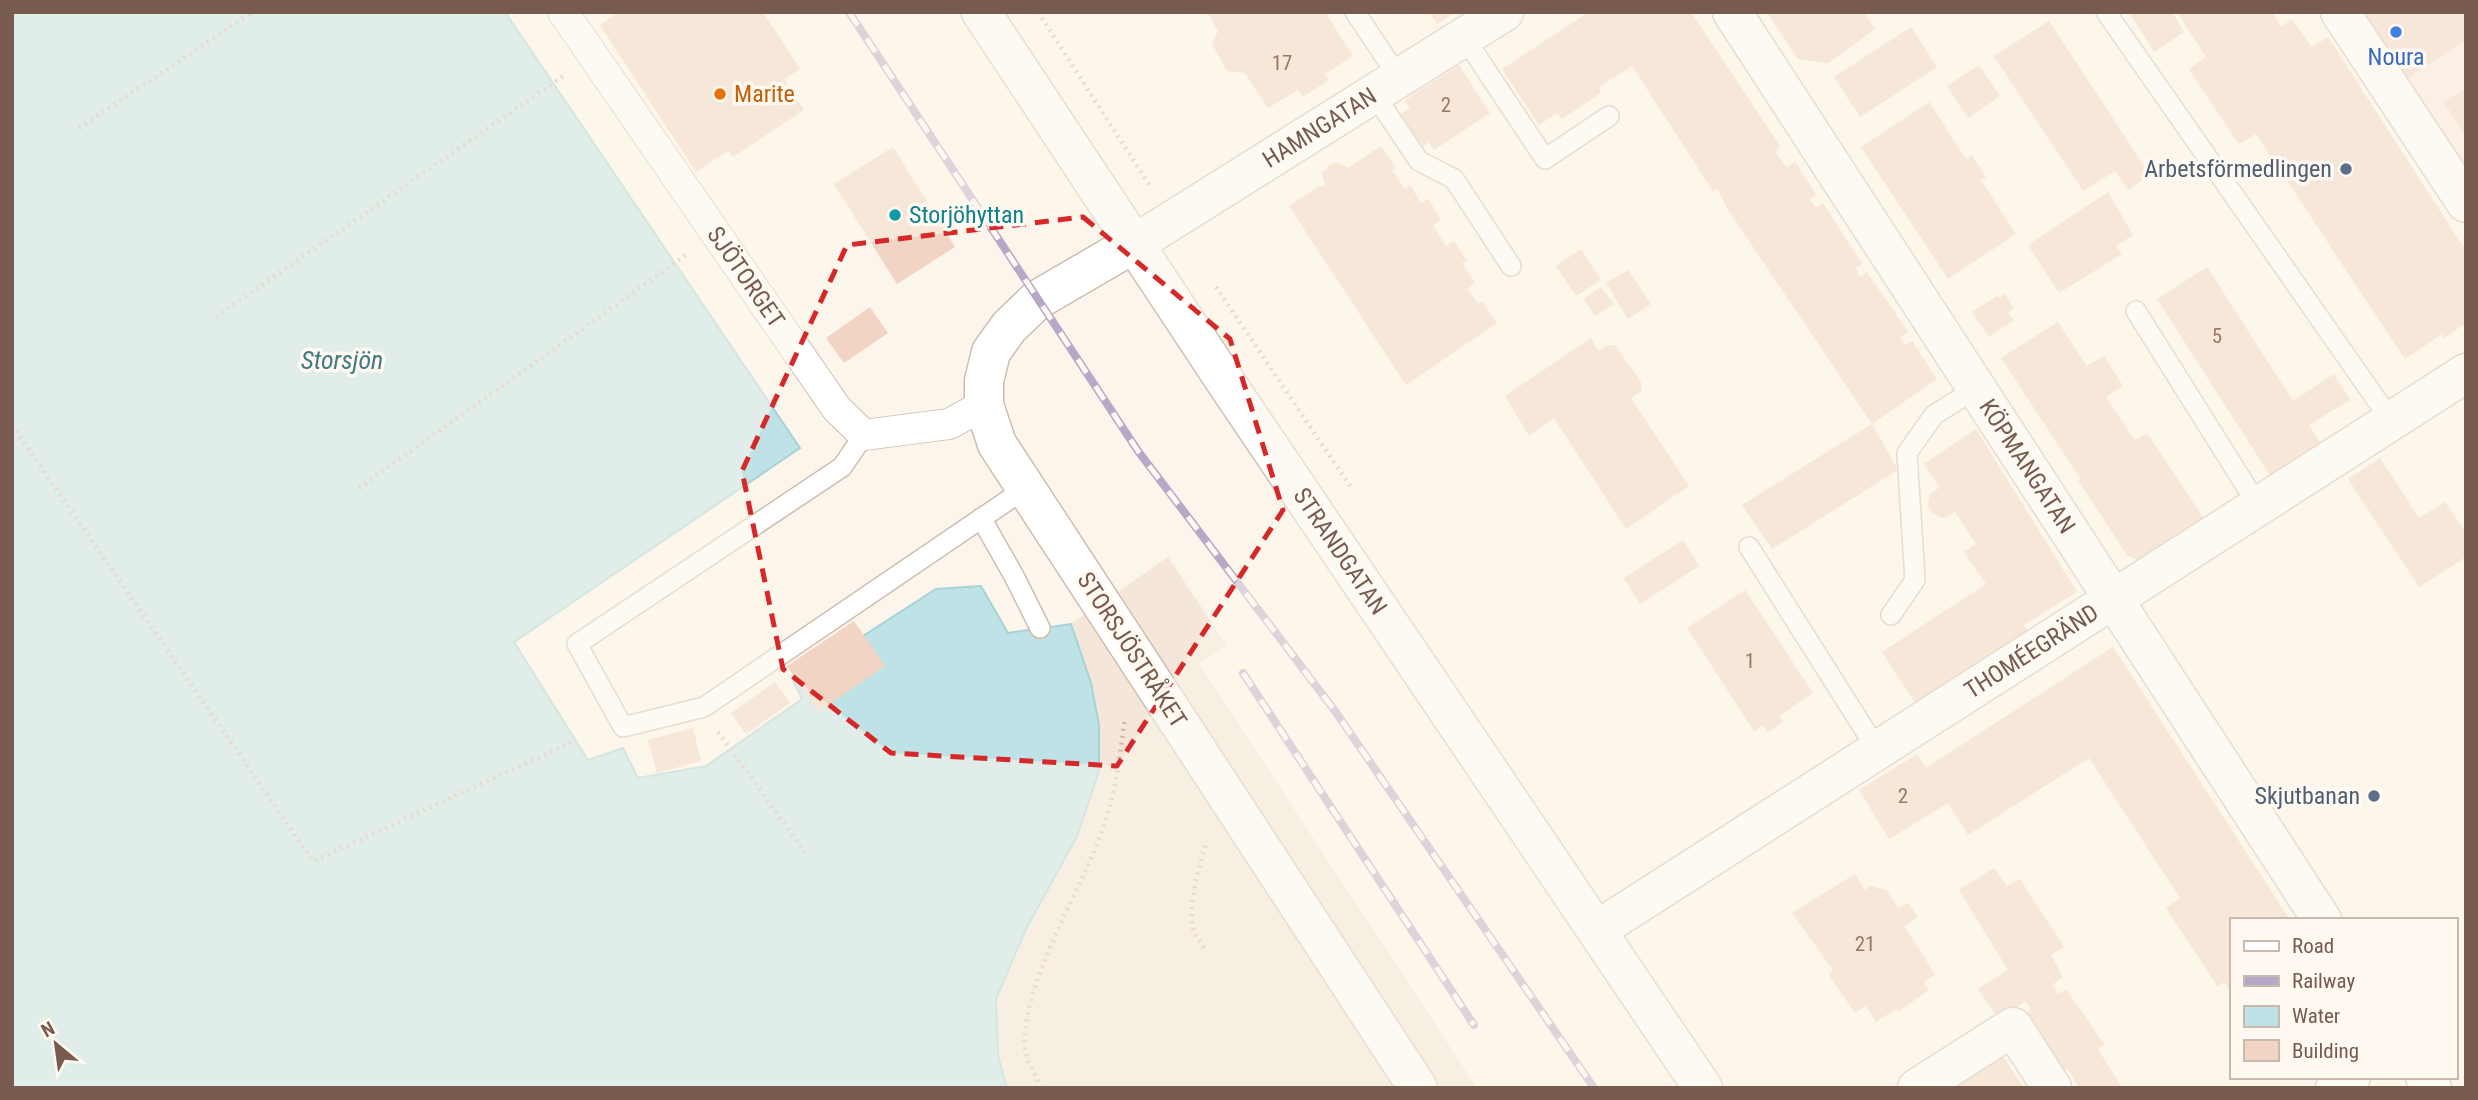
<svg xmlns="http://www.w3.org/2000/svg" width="2478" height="1100" font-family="'Roboto Condensed',sans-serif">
<rect width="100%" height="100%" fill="#fcf5eb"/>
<path fill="#f4e7d9" d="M1168,557L1227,646L1199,664L1477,1088H1007L998,1056L996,999L1026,929L1099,725L1091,683L1071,624Z"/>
<path fill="#fce7df" d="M2353,12H2466V185Z"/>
<path fill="#bfe2e6" stroke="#a6d2d8" stroke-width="2" d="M12,12H505L800,448L514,642L588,760L623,748L638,778L706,766L802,699L793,681L936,589L981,586L1008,633L1071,624L1091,683L1099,725V771L1077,836L1026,929L996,999L998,1056L1007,1088H12Z"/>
<path fill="#f1d4c3" d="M619,12H763L800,69L784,79L804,110L733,157L728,151L696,172L600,25Z
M1207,12H1325L1353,56L1325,74L1329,80L1303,97L1298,90L1268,108L1245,73L1227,71L1212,44L1218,31Z
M1429,12H1456L1437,24Z
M1589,12H1691L1780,146L1775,152L1787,168L1795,161L1816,195L1810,200L1816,208L1823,203L1862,264L1856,268L1860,277L1867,272L1908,332L1900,337L1905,345L1912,341L1937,379L1872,424L1898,470L1772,549L1742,505L1872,424L1727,208L1717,188L1713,191L1632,66L1599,87L1601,93L1562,119L1557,113L1539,125L1502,69Z
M1767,12H1864L1875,29L1828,63L1798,59Z
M2129,12H2172L2184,32L2154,52Z
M2177,12H2272L2281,27L2292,19L2312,47L2328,37L2466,251V323L2444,338L2442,334L2405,359L2256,134L2239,144L2189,69L2206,57Z
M2363,12H2466V39L2407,79Z
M2049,21L2150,175L2128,190L2115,171L2083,191L1994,56Z
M1911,27L1937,67L1860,117L1834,77Z
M1459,65L1490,113L1434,150L1429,142L1422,147L1401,114L1410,109L1405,100Z
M1979,65L2000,96L1968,118L1947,86Z
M2466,88V136L2444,102Z
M1929,102L1966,159L1972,155L1986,177L1981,180L2016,234L1948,279L1861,147Z
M1381,146L1396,168L1392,170L1405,190L1410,185L1421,203L1428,199L1441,219L1433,226L1446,246L1454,241L1467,261L1462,263L1475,283L1467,289L1478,304L1482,301L1497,323L1406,385L1289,206L1320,186H1325L1322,173L1330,165L1337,163L1348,168Z
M893,147L955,247L897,284L834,184Z
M2108,192L2133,235L2116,246L2122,254L2059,293L2028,245Z
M1581,249L1601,280L1576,296L1556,266Z
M2207,267L2293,401L2334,374L2350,400L2309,425L2323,447L2273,480L2157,299Z
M1628,270L1651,304L1628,319L1606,283Z
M1601,287L1614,304L1595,316L1584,299Z
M2005,294L2014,308L2008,313L2014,320L1989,337L1972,312L1997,296L1999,298Z
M870,307L888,333L844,363L826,338Z
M2058,322L2087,366L2104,356L2123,386L2106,397L2135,440L2147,433L2206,522L2140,562L2127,555L2078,480L2080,478L2001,358Z
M1591,338L1598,351L1608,345H1615L1641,382V391L1631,398L1689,486L1626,529L1554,418L1529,436L1505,396Z
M1976,429L2077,592L2024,625L2030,635L1917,706L1882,652L1986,584L1964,552L1976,544L1955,512L1944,518L1933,514L1928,505L1930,494L1940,487L1924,464Z
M2380,458L2419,518L2445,502L2466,533V557L2419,587L2348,479Z
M1683,540L1699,566L1640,604L1624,578Z
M1745,590L1813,693L1779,716L1783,722L1768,732L1763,725L1754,731L1687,628Z
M854,621L885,666L818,712L787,666Z
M2113,647L2290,920H2231V993L2224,982L2218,987L2166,908L2180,898L2089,758L1968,835L1948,803L1889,839L1859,790L1917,754L1926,768Z
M775,682L790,703L746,734L731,713Z
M693,728L701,761L657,773L648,740Z
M1994,868L2007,886L2020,879L2064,947L2051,955L2063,977L2052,985L2058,994L2066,989L2104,1044L2098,1049L2122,1088H2079L2068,1069L2061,1073L2026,1014L2031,1010L2026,1001L1998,1019L1978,989L2008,970L1959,890Z
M1855,874L1865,890L1870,886L1886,890L1898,908L1908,903L1918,917L1904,926L1935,974L1924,983L1929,990L1899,1011L1896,1009L1876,1022L1866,1006L1855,1013L1829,975L1833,970L1792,913Z
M2002,1055L2024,1088H1951Z"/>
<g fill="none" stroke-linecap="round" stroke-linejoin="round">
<defs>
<path id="service" d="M1355,12L1399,78
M2106,12L2392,422
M1464,37L1545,159L1609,116
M1374,94L1419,161L1454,179L1511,266
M2136,311L2259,507
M864,435L842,467L577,644L623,727L704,707L1026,488
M981,518L1014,576L1040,628
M1749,547L1878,751
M1891,615L1915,580L1907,453L1934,415L1977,388"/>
<g id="pedestrian">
<path id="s1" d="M563,12L837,409L864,435L949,424L984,405"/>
</g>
<g id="minor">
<path id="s2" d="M1732,12L2322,920"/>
<path d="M2340,12L2466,203"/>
<path id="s3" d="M1597,930L2466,373"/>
<path d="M2425,1077L2432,1088"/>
<path id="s4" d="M1418,1088L997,444L984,405V381L991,352L1009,327L1037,300L1152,233L1504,12"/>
<path d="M1917,1088L2013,1027L2052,1088"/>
<path d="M2335,1088L2351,1077"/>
</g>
<g id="secondary">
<path id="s5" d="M981,12L1227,384L1703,1088"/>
</g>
</defs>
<use href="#service" stroke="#cfbdb0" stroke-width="22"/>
<use href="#pedestrian" stroke="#cfbdb0" stroke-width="32"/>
<use href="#minor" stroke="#cfbdb0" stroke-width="41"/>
<use href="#secondary" stroke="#d4bfb0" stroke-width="41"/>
<path stroke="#d7b7a6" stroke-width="4.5" stroke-dasharray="2 5" stroke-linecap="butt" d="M1038,12L1150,186
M79,128L253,12
M1216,287L1352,489
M216,317L563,76
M12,425L313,861L575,741
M359,488L686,255
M718,732L805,852
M1204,948C1201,943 1197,939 1195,934C1185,912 1200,864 1207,841
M1041,1088C1037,1077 1028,1065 1026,1054C1015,994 1084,886 1103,828C1116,792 1120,755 1125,717"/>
<use href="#service" stroke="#fff" stroke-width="19"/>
<use href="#pedestrian" stroke="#fff" stroke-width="30"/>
<use href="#minor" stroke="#fff" stroke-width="38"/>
<use href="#secondary" stroke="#fff" stroke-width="38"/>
<defs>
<path id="rail" d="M849,12L1138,451L1335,711L1594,1088
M1243,673L1474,1025"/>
</defs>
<use href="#rail" stroke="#b8a8c7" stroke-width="8"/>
<use href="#rail" stroke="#fff9f2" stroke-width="5" stroke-dasharray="16" stroke-linecap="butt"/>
</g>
<path d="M0 0H2478V1100H0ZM1083,217L1230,339L1283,510L1117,766L891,753L783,669L742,471L847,245Z" fill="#fcf5eb" fill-opacity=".55" fill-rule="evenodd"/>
<path fill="none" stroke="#d62828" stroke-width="5" stroke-dasharray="14 9" stroke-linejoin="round" d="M1083,217L1230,339L1283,510L1117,766L891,753L783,669L742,471L847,245Z"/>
<circle fill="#3f7fe0" stroke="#fff9f2" stroke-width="2.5" cx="2396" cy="32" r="7"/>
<circle fill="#e8710a" stroke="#fff9f2" stroke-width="2.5" cx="720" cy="94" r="7"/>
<g fill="#5c6f8a" stroke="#fff9f2" stroke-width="2.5">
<circle cx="2346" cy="169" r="7"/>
<circle cx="2374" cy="796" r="7"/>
</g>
<circle fill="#0f9aa8" stroke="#fff9f2" stroke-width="2.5" cx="895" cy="215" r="7"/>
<g text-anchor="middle" stroke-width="7" stroke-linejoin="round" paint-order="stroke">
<g font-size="21" fill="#96796b">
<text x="1282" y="70">17</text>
<text x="1446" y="112">2</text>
<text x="2217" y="343">5</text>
<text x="1750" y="668">1</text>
<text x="1903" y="803">2</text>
<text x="1865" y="951">21</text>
</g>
<g font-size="24" fill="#366cbe" stroke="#fff9f2">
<text x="2396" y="65">Noura</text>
</g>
<g font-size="24" fill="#c56008" stroke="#fff9f2" text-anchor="start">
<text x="734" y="102">Marite</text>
</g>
<g font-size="24" fill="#775b4e" stroke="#fff9f2">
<text dy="8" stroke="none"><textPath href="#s4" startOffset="1265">HAMNGATAN</textPath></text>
<text dy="8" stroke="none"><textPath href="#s1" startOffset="322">SJÖTORGET</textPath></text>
<text dy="8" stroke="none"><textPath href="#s2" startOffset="542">KÖPMANGATAN</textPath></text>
<text dy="8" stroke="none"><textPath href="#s5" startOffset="648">STRANDGATAN</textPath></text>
<text transform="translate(1132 650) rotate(57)" y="8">STORSJÖSTRÅKET</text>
<text dy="8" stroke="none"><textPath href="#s3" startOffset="516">THOMÉEGRÄND</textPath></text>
</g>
<g font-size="24" fill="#4e5e75" stroke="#fff9f2" text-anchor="end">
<text x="2332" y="177">Arbetsförmedlingen</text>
<text x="2360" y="804">Skjutbanan</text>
</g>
<g font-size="24" fill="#0d838f" stroke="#fff9f2" text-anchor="start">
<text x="909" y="223">Storjöhyttan</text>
</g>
<g font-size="26" font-style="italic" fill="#447b83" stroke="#fff9f2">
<text x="342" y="369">Storsjön</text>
</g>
</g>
<rect width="2478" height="1100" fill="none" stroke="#775b4e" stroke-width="28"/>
<rect x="2230" y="918" width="228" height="161" fill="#fff9f2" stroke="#c9bab0" stroke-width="2"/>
<rect x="2244" y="941" width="35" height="10" fill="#ffffff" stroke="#c9bab0" stroke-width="2"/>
<text x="2292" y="953" font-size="21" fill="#775b4e">Road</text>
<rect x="2244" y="976" width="35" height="10" fill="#b8a8c7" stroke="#c9bab0" stroke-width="2"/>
<text x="2292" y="988" font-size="21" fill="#775b4e">Railway</text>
<rect x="2244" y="1006" width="35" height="21" fill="#bfe2e6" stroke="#c9bab0" stroke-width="2"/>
<text x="2292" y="1023" font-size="21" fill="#775b4e">Water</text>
<rect x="2244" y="1040" width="35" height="21" fill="#f1d4c3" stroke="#c9bab0" stroke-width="2"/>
<text x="2292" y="1058" font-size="21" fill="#775b4e">Building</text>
<g transform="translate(56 1044) rotate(331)" stroke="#fff9f2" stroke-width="5" paint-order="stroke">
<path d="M0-5L12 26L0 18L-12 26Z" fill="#775b4e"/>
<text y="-10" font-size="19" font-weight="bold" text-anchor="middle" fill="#775b4e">N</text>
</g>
</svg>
